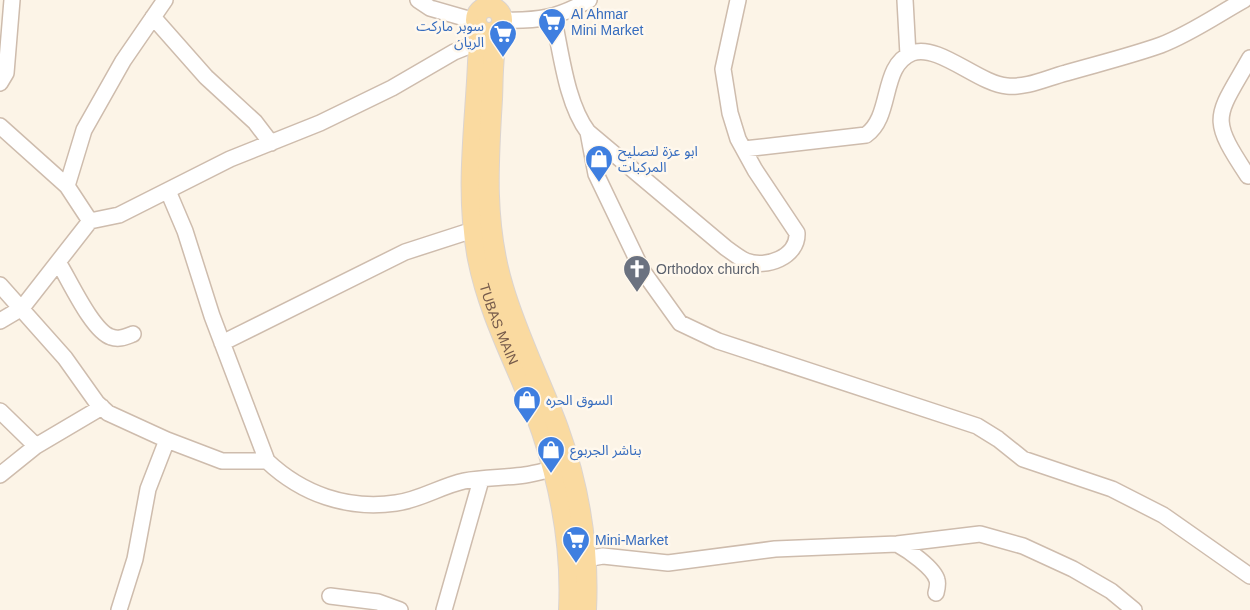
<svg xmlns="http://www.w3.org/2000/svg" width="1250" height="610" font-family="Arial,'Noto Sans Arabic',sans-serif">
<rect width="100%" height="100%" fill="#fcf4e7"/>
<g fill="none" stroke-linecap="round" stroke-linejoin="round">
<defs>
<path id="minor" d="M418,0L430,8L475,21
M905,0L908,55
M553,16C561,51 566,103 588,132L726,248C732,252 739,258 746,261C766,269 798,257 797,233L755,170L738,139L730,113L723,69L738,0
M153,17L206,77L255,122L271,143
M503,20C538,21 558,18 589,0
M0,83L6,73L12,0
M0,126L67,186L90,221
M588,132L596,174L642,270L680,323L718,341L977,426L998,439L1023,459L1112,489L1163,515L1250,576
M744,149L866,135C893,116 880,66 912,53C938,43 979,84 1007,86C1027,88 1047,78 1066,73C1097,64 1130,56 1161,45C1190,34 1217,15 1244,0
M1248,176C1208,116 1216,118 1250,58
M67,186L84,130L123,61L165,0
M168,191L185,231L212,316L267,461
M58,262C69,279 92,331 111,337C119,340 125,337 133,334
M0,285L65,358L97,403L108,413L167,440L222,461H267C302,494 347,510 396,503C420,500 441,486 464,481C484,477 505,478 525,475C538,473 550,469 562,467
M0,321L22,308L90,221L119,215L230,159L320,123L392,88L454,52L479,42
M222,343L405,252L473,230
M0,411L36,446
M0,475L36,446L102,407
M897,544C908,550 934,568 937,580C938,583 937,589 936,593
M586,559L603,556L668,563L775,549L897,544L980,534L1023,546L1073,569L1111,591L1134,610
M330,596L378,602L400,610
M119,610L135,559L148,489L167,440
M444,610L481,480"/>
<g id="major">
<circle cx="489" cy="20" r="13"/>
<path id="s1" d="M479,29C479,106 463,182 478,259C490,320 522,374 542,432C561,489 572,549 569,610"/>
<path d="M498,31C492,53 493,77 492,99C488,163 484,224 503,287C517,335 540,380 558,428C579,486 589,548 586,610"/>
</g>
</defs>
<use href="#minor" stroke="#cebcad" stroke-width="18"/>
<use href="#major" stroke="#dbd4d0" stroke-width="22"/>
<use href="#minor" stroke="#fff" stroke-width="15"/>
<use href="#major" stroke="#fadaa0" stroke-width="20"/>
</g>
<defs>
<symbol id="supermarket-pin" viewBox="-11 -11 22 30"><path d="M0 17L-7.5 6A9.5 9.5 0 1 1 7.5 6Z" fill="#3f7fe0" stroke="#fff8ed"/><path d="M-6-5.5h2.5l.6 2H6L4.5 2H-2.5L-4.4-4H-6ZM-1.5 3.2a1.3 1.3 0 1 0 .1 0ZM3 3.2a1.3 1.3 0 1 0 .1 0Z" fill="#fff"/></symbol>
<symbol id="shop-pin" viewBox="-11 -11 22 30"><path d="M0 17L-7.5 6A9.5 9.5 0 1 1 7.5 6Z" fill="#3f7fe0" stroke="#fff8ed"/><path d="M-5-2.5h2.3a2.7 3.5 0 0 1 5.4 0H5L5.5 6h-11ZM-1.5-2.5h3a1.5 2.3 0 0 0-3 0Z" fill="#fff"/></symbol>
<symbol id="church-pin" viewBox="-11 -11 22 30"><path d="M0 17L-7.5 6A9.5 9.5 0 1 1 7.5 6Z" fill="#6b7280" stroke="#fff8ed"/><path d="M-1.2-6h2.4v3.5h3.3v2.4h-3.3V6h-2.4V-.1h-3.3v-2.4h3.3Z" fill="#fff"/></symbol>
</defs>
<g fill-rule="evenodd">
<use href="#supermarket-pin" x="536" y="6" width="32" height="43"/>
<use href="#supermarket-pin" x="487" y="18" width="32" height="43"/>
<use href="#shop-pin" x="583" y="143" width="32" height="43"/>
<use href="#church-pin" x="621" y="253" width="32" height="43"/>
<use href="#shop-pin" x="511" y="384" width="32" height="43"/>
<use href="#shop-pin" x="535" y="434" width="32" height="43"/>
<use href="#supermarket-pin" x="560" y="524" width="32" height="43"/>
</g>
<g text-anchor="middle" stroke-width="5" stroke-linejoin="round" paint-order="stroke">
<g font-size="14" fill="#366cbe" stroke="#fff8ed" text-anchor="start">
<text x="571" y="19">Al Ahmar<tspan x="571" dy="16">Mini Market</tspan></text>
<text x="484" y="31" text-anchor="end">سوبر ماركت<tspan x="484" dy="16">الريان</tspan></text>
<text x="618" y="156">ابو عزة لتصليح<tspan x="618" dy="16">المركبات</tspan></text>
<text x="546" y="405">السوق الحره</text>
<text x="570" y="455">بناشر الجربوع</text>
<text x="595" y="545">Mini-Market</text>
</g>
<g font-size="14" fill="#5b616d" stroke="#fff8ed" text-anchor="start">
<text x="656" y="274">Orthodox church</text>
</g>
<g font-size="14" fill="#765b4b" stroke="#fff8ed">
<text dy="5" stroke="none"><textPath href="#s1" startOffset="299">TUBAS MAIN</textPath></text>
</g>
</g>
</svg>
